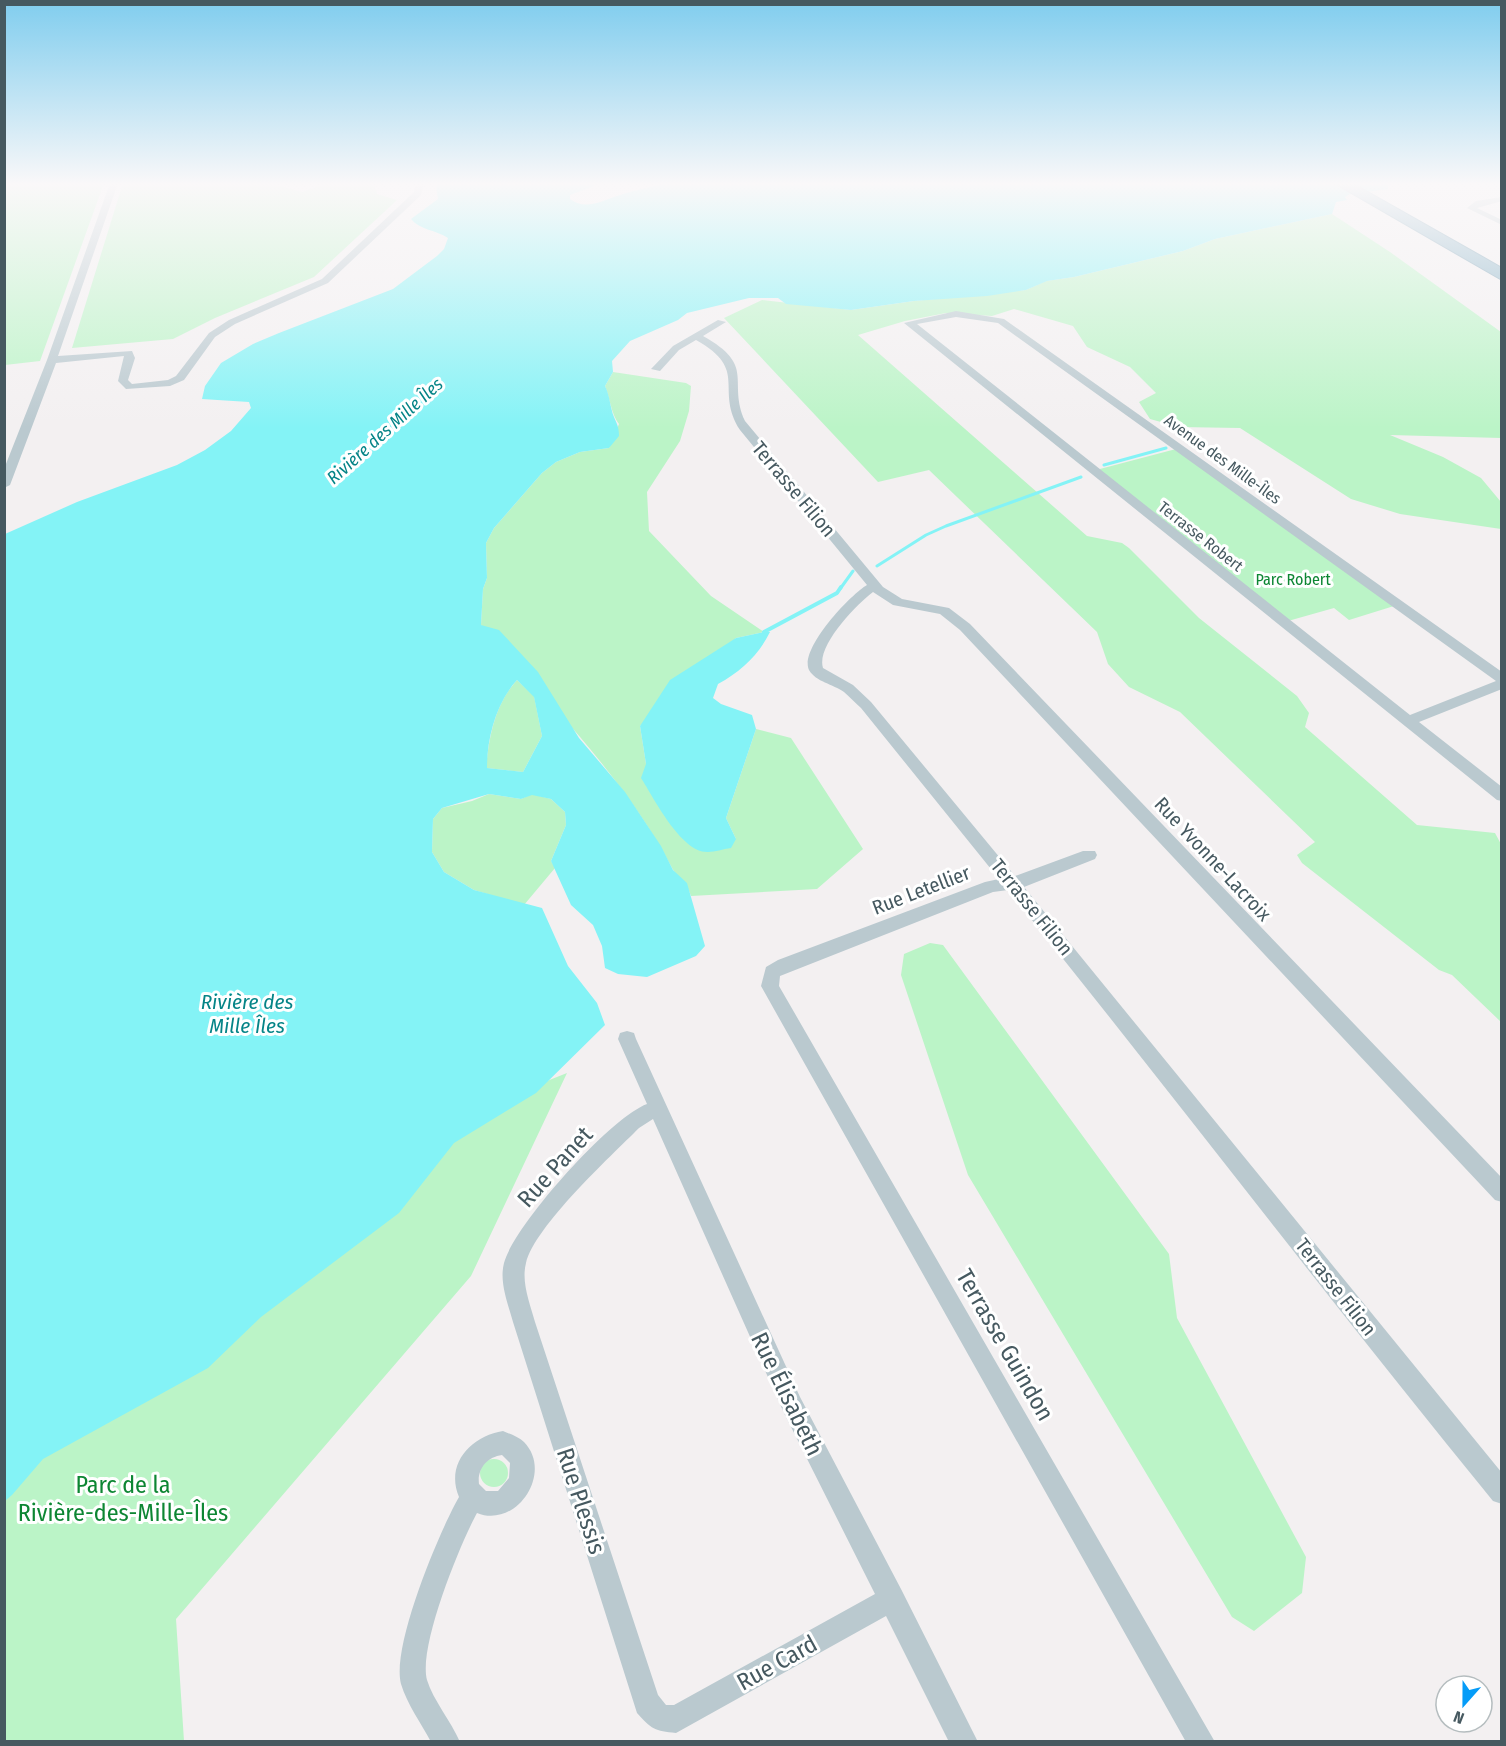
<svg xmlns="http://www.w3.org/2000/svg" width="1506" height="1746" font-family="'Fira Sans Condensed',sans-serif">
<rect width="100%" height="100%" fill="#f3f0f1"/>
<path fill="#bbf4c7" d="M5,183H104L40,361L5,365Z
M123,183H271L302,192L326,183H374L377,194L397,200L314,277L215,318L173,339L72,348Z
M1332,214L1390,252L1501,332V438L1390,435L1443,457L1481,478L1501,502V529L1400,514L1351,499L1240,428L1179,427L1150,419L1139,402L1156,393L1130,367L1087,347L1073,326L1014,309L992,316L946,313L905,321L858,335L1087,536L1122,543L1129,548L1199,618L1297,696L1309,713L1305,727L1417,825L1495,833L1502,846L1501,1022L1452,975L1439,970L1302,863L1297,855L1315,842L1180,712L1129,687L1108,664L1097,632L929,470L878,482L724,318L762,300L851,310L914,301L1026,290L1046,281L1074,277L1183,251L1215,239Z
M613,372L686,383L691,386L689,411L680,441L647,492L649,531L711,596L764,632L736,638L640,726L646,764L736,839L726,818L756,729L791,738L863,849L817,889L691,896C685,878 678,880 671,866C623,776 548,702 481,625L483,589L487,578L486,543L494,528L542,473L556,462L580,452L609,448L619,424C611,414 610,398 605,386Z
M1176,449L1394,606L1349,620L1334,608L1288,621L1096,470Z
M517,680L534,696L542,736L523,772L486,768C489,736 495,704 517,680Z
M489,794L521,799L532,794L551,799L565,812L566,825L551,861L555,868L524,905L474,890L444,872L432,852L433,819L442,808L472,801Z
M930,943L943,945L1169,1254L1177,1318L1306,1557L1302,1593L1254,1631L1232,1617L968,1175L901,975L904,954Z
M567,1073L471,1276L176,1619L184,1741H5L4,1438L456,1117Z
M480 1473a14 14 0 1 1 28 0a14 14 0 1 1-28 0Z"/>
<path fill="#84f3f6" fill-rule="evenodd" d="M438,183H602L570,195V199C584,210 600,202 614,197C630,191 648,188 665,183H1394L1388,186V189L1350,194L1345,197L1347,200L1336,202L1332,214L1215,239L1183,251L1074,277L1047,281L1026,290L987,296L914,301L851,310L786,304L778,298H749L687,313L678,320L630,341L612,361L613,372L605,386C610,396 610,407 614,417C617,424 619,427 619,436L609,448L580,452L556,462L542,473L494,528L486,543L487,578L483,589L481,625L499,630L538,672L579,738L625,792L661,846L673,870L687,883L705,946L696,956L647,977L618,974L605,968L602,946L593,925L571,905L551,861L566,825L565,812L551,799L532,795L521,799L489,794L442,808L433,819L432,852L444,872L474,890L542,908L568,966L597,1003L605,1025L536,1093L454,1143L399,1213L261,1317L208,1368L43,1459L12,1495L5,1501V534L77,502L177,465L205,450L231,431L251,408L249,402L202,399L205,386L221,363L253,344L279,333L393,289L437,256L444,249L448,238C436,230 420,230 411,219L438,199L436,187ZM517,680L534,697L542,736L523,772L487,768C487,738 496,703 517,680Z
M764,632H770C758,656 741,671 718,684L713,698L721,704L752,715L756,729L726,818L736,839L731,848C723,849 715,852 708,852C681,853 654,798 641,778L646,764L640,726L670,680L736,638Z"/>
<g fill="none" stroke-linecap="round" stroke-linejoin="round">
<path stroke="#84f3f6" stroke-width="3" d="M1104,465L1166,448
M877,566L926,535L946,526L1081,477
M840,589L853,571"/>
<path stroke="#84f3f6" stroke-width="4" d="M764,632L837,593L841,587"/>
<defs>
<path id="motorway" d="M1334,183H1352L1502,268V280Z"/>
</defs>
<use href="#motorway" stroke="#6f9ab0" stroke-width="2"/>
<path fill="#bac9cf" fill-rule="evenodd" d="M110,183H118L58,356L132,351L135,358L128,380L132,384L168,380L176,376L209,333L229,320L322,279L414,192L416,183H424L421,195L328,283L235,324L215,337L184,380L170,386L126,389L118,381L124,356L56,363L10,485L4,488V469L47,360Z
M1502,197V201L1477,208L1502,220V225L1467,208L1476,201Z
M956,311L1004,319L1502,672V689L1419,722L1502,787V801L1497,800L904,323ZM956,317L998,323L1496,681L1410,715L917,324Z
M718,320L726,322L703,336C757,366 727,381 745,421L883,587L902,599L949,608L970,624L1502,1178V1202L1495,1200L960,630L940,614L893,605L873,592C856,605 816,646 823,668L853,685L871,702L1015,876L1083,851H1095L1097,855L1095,859L1024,887L1502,1473V1504L1493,1501C1328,1299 1171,1092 1008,890L993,892L780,976L779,986L1215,1742H1186L761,986L766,967L778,960L985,882L999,879L861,708C855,703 850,697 844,692C833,684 816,682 809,670C799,649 850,595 867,585L740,430C714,389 750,370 696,340L679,350L660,371L651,369L673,346Z
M627,1031L634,1033L636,1039L800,1397L901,1589L978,1742H949L886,1616L676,1733C655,1731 651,1729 637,1713L513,1322C508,1304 499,1282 504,1263C514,1225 611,1117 647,1104L618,1039L620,1033ZM653,1119L784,1413L875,1594L674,1705H666L658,1695L535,1322C530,1304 521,1282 526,1263C535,1226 610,1157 639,1128Z
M503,1431C510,1434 519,1437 524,1442C554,1473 516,1529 477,1513C460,1544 418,1647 427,1680C433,1700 451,1721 460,1742H431C421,1723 407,1704 401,1684C391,1647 439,1532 459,1497C445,1464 471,1436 503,1431ZM502,1455L510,1463L509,1478L498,1491H486L479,1484C477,1469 487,1457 502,1455Z"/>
<use href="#motorway" fill="#83afc4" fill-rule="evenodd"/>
</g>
<linearGradient id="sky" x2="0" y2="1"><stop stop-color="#80cdee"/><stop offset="0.43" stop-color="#faf8f9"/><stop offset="1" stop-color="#faf8f9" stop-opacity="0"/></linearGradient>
<rect width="1506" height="428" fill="url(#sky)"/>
<g text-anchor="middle" stroke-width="6" stroke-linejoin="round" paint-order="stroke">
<g font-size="16" fill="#465960" stroke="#fff">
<text transform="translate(1223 459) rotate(36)" y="6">Avenue des Mille-Îles</text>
<text transform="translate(1201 536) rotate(38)" y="6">Terrasse Robert</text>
</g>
<g font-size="16" fill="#0d8633" stroke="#fff">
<text x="1293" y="585">Parc Robert</text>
</g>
<g font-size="18" font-style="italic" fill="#058487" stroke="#fff">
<text transform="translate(385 431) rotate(-42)" y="6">Rivière des Mille Îles</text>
</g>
<g font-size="20" fill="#465960" stroke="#fff">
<text transform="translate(794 489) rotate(50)" y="7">Terrasse Filion</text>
<text transform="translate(1213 859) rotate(47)" y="7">Rue Yvonne-Lacroix</text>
<text transform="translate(921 890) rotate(-21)" y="7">Rue Letellier</text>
<text transform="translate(1032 907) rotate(51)" y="7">Terrasse Filion</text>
<text transform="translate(1336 1287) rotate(52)" y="7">Terrasse Filion</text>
</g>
<g font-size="21" font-style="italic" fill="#058487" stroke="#fff">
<text x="247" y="1009">Rivière des<tspan x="247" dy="24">Mille Îles</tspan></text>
</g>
<g font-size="24" fill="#465960" stroke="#fff">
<text transform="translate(555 1167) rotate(-48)" y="8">Rue Panet</text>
<text transform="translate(1005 1345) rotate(60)" y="8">Terrasse Guindon</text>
<text transform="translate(787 1394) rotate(64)" y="8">Rue Élisabeth</text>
<text transform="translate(581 1501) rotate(72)" y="8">Rue Plessis</text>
<text transform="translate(777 1663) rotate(-29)" y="8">Rue Card</text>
</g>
<g font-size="24" fill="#0d8633" stroke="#fff">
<text x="123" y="1493">Parc de la<tspan x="123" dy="28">Rivière-des-Mille-Îles</tspan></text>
</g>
</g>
<rect width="1506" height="1746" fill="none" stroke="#465960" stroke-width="12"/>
<g transform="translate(1464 1704) rotate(201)"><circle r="28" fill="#ffffff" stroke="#b5bdbf" stroke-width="1.5"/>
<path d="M0-4.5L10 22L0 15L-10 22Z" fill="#059cf8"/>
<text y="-9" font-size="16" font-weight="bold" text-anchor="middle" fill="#465960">N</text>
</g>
</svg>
